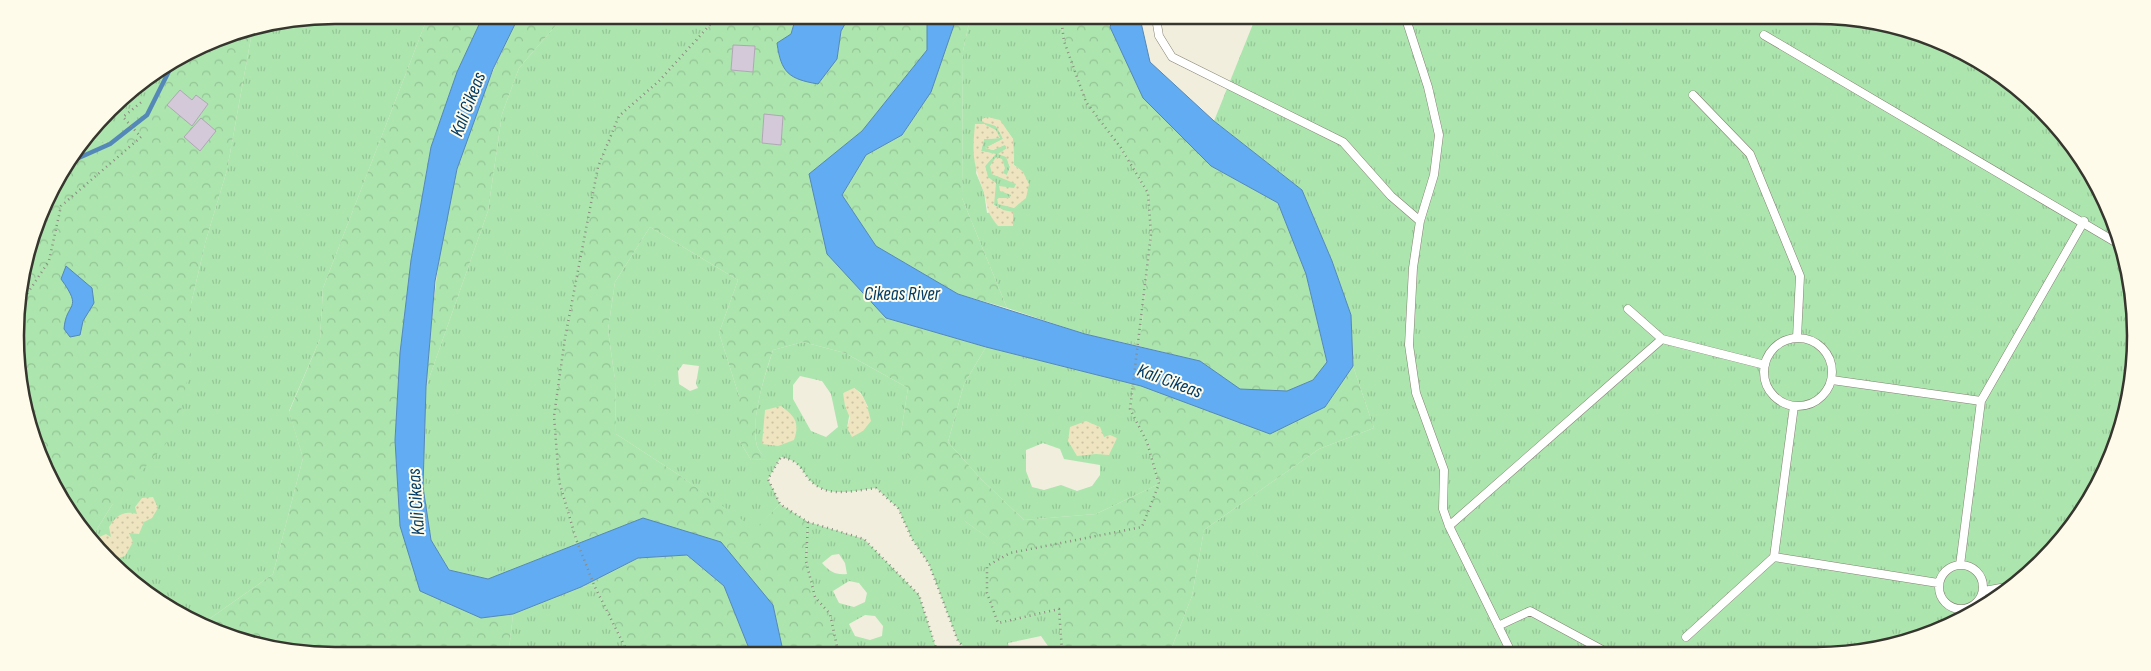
<svg xmlns="http://www.w3.org/2000/svg" width="2151" height="671" font-family="'Sofia Sans Condensed',sans-serif">
<defs>
<pattern id="grass-tufts" width="24" height="20" patternUnits="userSpaceOnUse" patternTransform="scale(1.25)"><rect width="24" height="20" fill="#ace5ae"/><path d="M3 7l-1-3M5 7V3M7 7l1-3M15 17l-1-3M17 17v-4M19 17l1-3" fill="none" stroke="#95c596"/></pattern>
<pattern id="forest-crowns" width="20" height="18" patternUnits="userSpaceOnUse" patternTransform="scale(1.25)"><rect width="20" height="18" fill="#ace5ae"/><path d="M2 6a3 3 0 1 1 6 0M12 15a3 3 0 1 1 6 0" fill="none" stroke="#95c596"/></pattern>
<pattern id="sand-dots" width="8" height="8" patternUnits="userSpaceOnUse" patternTransform="scale(1.25)"><rect width="8" height="8" fill="#eee4bf"/><path d="M2 2h.1M6 6h.1" fill="none" stroke="#cdc4a4" stroke-width="1.8" stroke-linecap="round"/></pattern>
</defs>
<rect width="100%" height="100%" fill="#f1eedd"/>
<path fill="url(#grass-tufts)" fill-rule="evenodd" d="M336,15H431L425,24L323,288L320,339L289,411L303,458L273,574L205,622L158,602L92,537L112,505L191,361V304L206,240L227,170L252,32Z
M564,16L717,17L659,81L619,116L581,257L565,338L559,481L576,539L573,547L488,579L449,570L431,540L423,487L426,387L488,211L502,114L519,68Z
M970,18H1061L1064,41L1121,148L1148,193L1151,234L1141,332L1134,345L1085,334L1007,308L962,198L963,51ZM987,117L1000,121L1013,139L1014,165L1023,172L1014,208L998,198H1010L1017,183L992,174L1007,175L1010,167C1006,159 1008,149 1005,144L993,150L986,148L1003,139L1001,132ZM984,124L1000,138L984,139L981,151L995,154L985,166L994,205L1003,210L987,213L984,192L976,173Z
M1255,19L1878,21L1994,69L2082,158L2130,273V398L2093,496L2027,576L1957,623L1858,653L1170,652L1192,596L1204,530L1319,449L1374,428L1353,366L1351,315L1332,261L1302,190L1214,121Z
M172,65L147,115L110,144L91,138L124,95Z
M650,227L738,280L719,333L739,396V440L751,460L765,459C763,455 758,450 757,446C750,418 765,376 773,350L803,342L845,353L908,388L901,433L966,522L1010,553L998,623L1059,609L1062,651H1044L1048,646L1041,636L1008,643L1009,651H968L958,641L929,564L912,539L898,508L876,488C858,490 833,497 817,486C800,475 806,462 781,457L768,479L780,504L755,530L679,475L616,434L615,380L608,330L615,282ZM683,364L699,366L696,384L698,388L690,391L679,384L678,371ZM800,376L822,381L831,394L838,427L826,437L811,431L793,399V385ZM854,388L861,393L868,407L847,428Z
M986,347L1130,383L1133,391L1130,409L1147,442L1159,484L1096,514L1024,520L980,478L948,442L964,384ZM1043,443L1060,449L1064,459L1100,465V475L1092,486L1077,491L1061,485L1044,490L1032,487L1026,471V450Z
M808,522L864,539L919,595L937,651H883L871,648L865,651H838L830,614L815,597L806,561ZM839,554L845,563L847,574C835,575 830,572 822,563L832,555ZM849,581L859,583L867,593L865,602L854,607L839,603L833,591ZM865,615L875,616L883,626L882,636L870,640L855,636L849,624Z
M594,585L627,651L509,650L513,614L581,587Z"/>
<path fill="url(#forest-crowns)" fill-rule="evenodd" d="M431,15L483,16L457,72L431,147L411,260L400,353L395,440L400,526L481,618L513,614L509,650H273L205,622L273,574L303,458L289,412L320,339L323,288L425,24Z
M519,16H564L519,68L502,114L488,211L426,387C432,314 438,241 457,170C471,116 495,65 519,16Z
M717,17H796L791,34L837,59L841,31L849,17H927V50L862,131L809,175L886,318L986,347L964,384L948,442L980,478L1024,520L1096,514L1159,484L1147,442L1130,409L1133,391L1130,383L1325,407L1353,366L1374,428L1319,449L1204,530L1192,596L1170,652L1062,651L1059,609L998,623L987,593V566L1009,553L966,522L913,473L901,433L908,388L845,353L803,342L773,350C765,374 750,421 757,446C758,450 763,455 766,459L751,460L739,440V396L719,333L738,280L650,227L615,282L608,330L615,380L616,434L679,475L755,529L780,504L808,522L806,561L815,597L830,614L838,651H783L773,605L643,518L573,547L576,539L559,481L554,416L565,338L598,167L619,116L659,81ZM733,45L755,47L753,72L731,70ZM764,115L783,116L781,145L762,143Z
M956,18H970L963,51L962,198L1007,308L958,294L876,246L842,195L866,155L903,134L931,92Z
M1061,18H1113L1110,27L1211,166L1278,203L1306,274L1327,363L1313,380L1287,391L1239,389L1200,361L1134,345L1141,332L1151,234L1148,193L1121,148L1086,102L1064,41Z
M252,32L227,170L206,240L191,304V361L177,431L112,505L92,537L69,514L26,418L18,294L48,193L91,138L110,144L147,115L172,65L213,39Z
M687,555L724,586L750,651H627L594,585L581,587L638,558Z"/>
<path fill="url(#sand-dots)" d="M987,117L1000,120L1013,139L1014,165L1023,172L1029,184L1026,198L1014,208L998,204L997,198H1010L1011,195L1000,191L999,186L1014,188L1016,184L992,174L990,166L996,157L1002,159L1005,168L1003,173L1007,175L1010,167L1006,157L998,154L1007,148L1005,145L993,150L985,148L1003,139L996,126L982,122V119Z
M975,124H984L996,130L1000,138L984,139L981,151L996,154L985,166L988,177L996,183L994,205L1003,210L1013,212V226H998C985,210 989,208 983,190C973,161 972,156 975,124Z
M854,388C866,396 868,409 871,421L863,431L852,437L847,428L850,418L845,406L843,393Z
M781,406C795,416 800,423 794,440L778,446L762,444L765,410Z
M1086,421L1100,427L1104,437L1110,435L1117,438L1109,455L1096,454L1077,456L1068,441L1070,427Z
M153,497L158,508L152,518L144,522L139,534L129,533L133,542L125,556L119,558L111,555L96,541L97,538L106,534L111,537L109,527C116,516 123,510 137,514L135,507L142,498Z"/>
<path fill="#61acf3" stroke="#5488b8" d="M483,16H519L493,69L457,169L435,281L426,387L423,487L431,540L449,570L488,579L643,518L721,542L773,605L783,651H750L724,586L687,555L638,558L581,587L513,614L481,618L420,591L400,526L395,440L400,353L411,260L431,147L457,72Z
M796,17H849L841,31L837,59L818,84C789,79 781,73 777,43L791,34Z
M927,17L956,19L931,92L902,135L866,155L842,195L876,246L958,294L1085,334L1200,361L1240,389L1287,391L1313,380L1327,362L1306,274L1278,203L1211,166L1143,98L1110,27L1113,18H1140L1150,62L1214,121L1302,190L1332,261L1351,315L1353,366L1325,407L1270,434L1141,386L986,347L886,318L827,254L809,174L862,131L927,50Z
M66,266L92,288L94,303L83,321L80,335L70,337L64,329C66,301 84,311 61,279Z"/>
<g fill="none" stroke-linecap="round" stroke-linejoin="round">
<path stroke="#5488b8" stroke-width="4.5" d="M74,160L110,144L147,115L172,65"/>
</g>
<path fill="#d3c9d8" stroke="#b0a7b5" d="M733,45L755,46L753,72L731,70Z
M180,90L192,100L196,95L208,104L192,126L167,105Z
M764,114L783,116L781,145L762,143Z
M201,118L216,131L200,151L184,137Z"/>
<g fill="none" stroke-linecap="round" stroke-linejoin="round">
<defs>
<path id="service" d="M1156,18L1159,36L1172,57L1343,142L1391,196L1420,221
M1406,19L1428,87L1439,135L1434,175L1420,221L1413,268L1409,345L1416,393L1444,470L1443,509L1449,526L1511,652
M1764,35L2117,243
M1693,95L1750,154L1800,276L1797,338
M1628,309L1662,339L1765,365
M1764 372a34 34 0 1 1 68 0a34 34 0 1 1-68 0Z
M1832,380L1981,401L2084,221
M1449,526L1662,339
M1774,557L1938,583
M1939 587a22 22 0 1 1 44 0a22 22 0 1 1-44 0Z
M1960,565L1981,401
M1984,591L2012,586
M1498,626L1530,611L1608,653
M1686,637L1774,557L1794,406"/>
</defs>
<use href="#service" stroke="#848172" stroke-width="9"/>
<path stroke="#8c8a7f" stroke-width="2.5" stroke-dasharray="1 4" stroke-linecap="butt" d="M1061,18L1064,41L1086,102L1121,148L1148,193L1151,234L1130,409L1147,442L1159,484L1142,527L1010,553L987,566V593L998,623L1059,609L1062,651
M19,306L49,261L61,206L141,137L123,117L144,100
M808,522L806,561L815,597L830,614L838,651
M627,651L594,585L576,539L559,481L554,416L565,338L598,167L619,116L659,81L717,17
M937,651L919,595L864,539L808,522L780,504L768,479L781,457C806,462 800,475 817,486C833,497 858,490 876,488L898,508L912,539L929,564L958,641L968,651"/>
<use href="#service" stroke="#fff" stroke-width="8"/>
</g>
<g text-anchor="middle" stroke-width="4" stroke-linejoin="round" paint-order="stroke">
<g font-size="19" font-style="italic" fill="#003b67" stroke="#fefbea">
<text transform="translate(467 104) rotate(-69)" y="7">Kali Cikeas</text>
<text x="902" y="300">Cikeas River</text>
<text transform="translate(1170 380) rotate(20)" y="7">Kali Cikeas</text>
<text transform="translate(415 502) rotate(-94)" y="7">Kali Cikeas</text>
</g>
</g>
<path d="M0 0H2151V671H0ZM335 24H1816A311 311 0 0 1 2127 335V336A311 311 0 0 1 1816 647H335A311 311 0 0 1 24 336V335A311 311 0 0 1 335 24Z" fill="#fefbea" fill-rule="evenodd"/>
<path fill="none" stroke="#36352e" stroke-width="2.5" d="M335 24H1816A311 311 0 0 1 2127 335V336A311 311 0 0 1 1816 647H335A311 311 0 0 1 24 336V335A311 311 0 0 1 335 24Z"/>
</svg>
